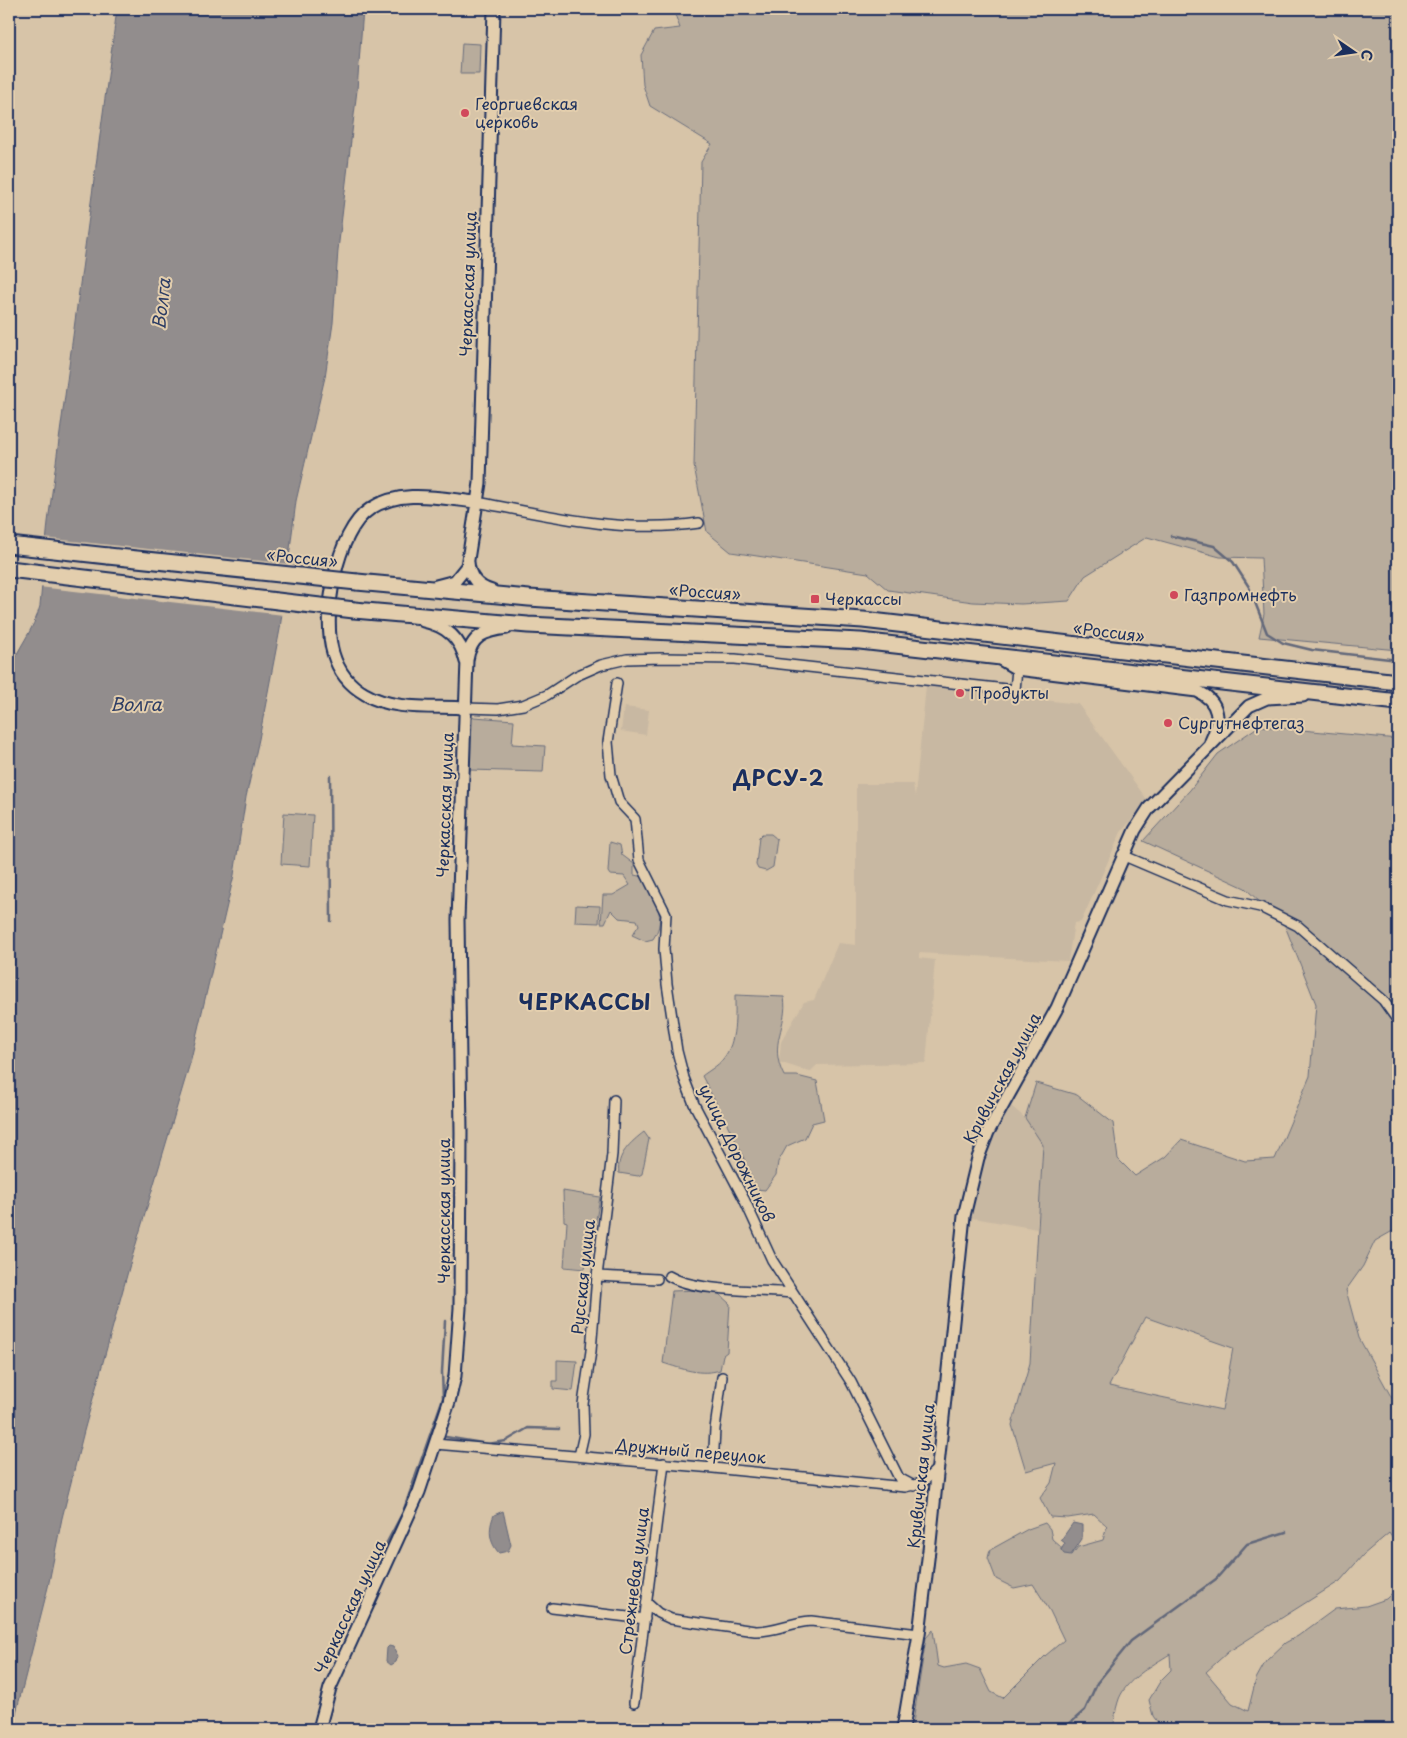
<svg xmlns="http://www.w3.org/2000/svg" width="1407" height="1738" font-family="'Playpen Sans',sans-serif">
<rect width="100%" height="100%" fill="#d7c4a8"/>
<filter id="ink" filterUnits="userSpaceOnUse"><feTurbulence type="fractalNoise" baseFrequency=".02" numOctaves="2"/><feDisplacementMap in="SourceGraphic" scale="10" xChannelSelector="R" yChannelSelector="G"/><feConvolveMatrix kernelMatrix="1 2 1 2 8 2 1 2 1" color-interpolation-filters="sRGB"/></filter>
<g filter="url(#ink)">
<path fill="#c8b8a2" d="M926,686L1078,704L1148,801L1121,832L1081,922L1074,923L1068,961L919,953V958L935,960L926,1063L817,1065L810,1072L779,1062L781,1042L804,1002L814,1000L838,943L856,945V784H913L915,796Z
M624,707L649,710L646,735L621,731Z
M1010,1105L1025,1118L1043,1145L1037,1229L968,1217L983,1161L994,1134Z"/>
<path fill="#b8ac9c" stroke="#6a6e7d" fill-rule="evenodd" d="M673,9H1398V650L1259,637L1264,614L1261,558L1220,557L1147,537L1085,576L1069,601L1021,604L973,602L888,590L868,573L731,552L707,532L694,466L701,162L712,144L650,106L643,85L641,55L654,31L680,28Z
M462,43L480,44L479,74H460Z
M474,717L514,720L512,744L545,746L543,772L469,770L471,719Z
M1259,726L1398,739V1228L1375,1241L1363,1266L1346,1290L1359,1338L1394,1402L1398,1418V1556L1397,1545L1389,1533L1363,1555L1340,1581L1228,1652L1206,1672L1232,1703L1248,1711L1256,1679L1266,1661L1285,1643L1298,1636L1335,1609L1366,1606L1386,1599L1393,1592L1398,1568V1729H1179L1161,1727L1153,1716L1149,1700L1161,1680L1171,1670L1170,1654C1153,1665 1124,1680 1118,1702C1115,1710 1115,1720 1113,1729H912L926,1638L933,1630L938,1666L944,1668L966,1664L980,1669L991,1692L1003,1698L1045,1656L1064,1640L1050,1611L1033,1584L1014,1588L996,1579L988,1558L990,1550L1028,1529L1045,1523L1050,1529L1052,1539L1061,1547V1550L1075,1551L1078,1547L1103,1540L1107,1526L1094,1514L1068,1518L1050,1517L1040,1498L1051,1483L1056,1463L1026,1471L1012,1425L1030,1363L1043,1145L1025,1118L1036,1083L1077,1095L1113,1123L1118,1159L1135,1176L1165,1157L1181,1140L1245,1161L1275,1159L1310,1076L1316,1004L1285,926L1245,888L1143,841L1190,790L1218,754ZM1145,1317L1233,1348L1222,1410L1109,1386Z
M284,813L313,815L310,866L281,864Z
M762,834H771L777,839L773,867L766,871L758,869L756,865L759,837Z
M610,842L620,845L622,855L634,864V875L644,877C654,898 668,917 653,939L645,941L632,935L639,925L637,920L619,918L611,910L605,923H601L603,895H613L630,885L624,876L610,875L608,872Z
M576,905L600,906L599,923L575,922Z
M735,995L784,997C789,1026 767,1043 784,1076H797L817,1081L824,1120L812,1123L805,1138L787,1146L778,1162L776,1175L765,1190L756,1189L740,1149L702,1076C708,1071 718,1066 723,1059C737,1042 735,1016 735,995Z
M644,1132L649,1139L642,1174L638,1176L619,1173C616,1155 631,1142 644,1132Z
M563,1191L600,1197L595,1226H590L585,1269L564,1267L567,1222L564,1221Z
M696,1290L719,1294L730,1304L727,1352L723,1355L720,1370C701,1376 682,1369 663,1363L672,1291Z
M557,1360L577,1361L573,1391L553,1389V1381H557Z"/>
<path fill="#928d8d" stroke="#62677a" d="M117,9H363L357,90L338,250L333,323L325,377L296,501L280,629L259,739L246,797L234,875L190,1063L130,1264L84,1431L62,1518L48,1587L12,1729H9V673C16,649 34,631 40,606L48,522Z
M503,1511L511,1545L508,1551L499,1553C489,1542 488,1529 494,1515Z
M1073,1523L1082,1525V1539L1071,1555L1064,1554L1061,1550L1065,1543L1061,1540Z
M389,1646L393,1647L398,1656L396,1662L391,1665L386,1661L387,1648Z"/>
<path fill="#d7c4a8" d="M44,538L291,564L284,615L39,587Z"/>
<g fill="none" stroke-linecap="round" stroke-linejoin="round">
<path stroke="#62677a" stroke-width="2.5" d="M1171,536L1214,546L1233,562L1249,587L1267,633L1283,643L1312,650L1398,660
M330,776L331,921
M446,1437L488,1444L506,1441L528,1428L559,1429
M385,1546L403,1512L443,1398L442,1372L445,1321
M1059,1729L1067,1726L1085,1710L1097,1683L1131,1641L1216,1579L1247,1544L1286,1532"/>
<defs>
<path id="minor" d="M477,502C550,516 624,534 699,523
M617,683L608,742L611,775L619,802L635,819L639,860L666,914L664,949L667,984L677,1051L684,1078L694,1104L744,1199L772,1260L851,1382L899,1478L914,1486
M465,708L498,709L523,705L547,695L576,676L601,665L627,659L660,658L735,659L1015,690L1017,669
M1122,855L1228,900L1260,907L1298,926L1383,1000L1398,1021
M597,1276L657,1279
M669,1276C696,1292 759,1290 791,1293
M435,1444L713,1468L905,1487L922,1483L937,1469
M579,1456L584,1434L583,1404L591,1351L597,1276L612,1154L614,1100
M713,1468L715,1429L722,1377
M647,1603L658,1613L671,1619L755,1631C774,1632 791,1622 811,1621L919,1634
M552,1608L645,1619
M634,1703L664,1463"/>
<path id="tertiary" d="M468,562C469,577 478,587 492,591
M436,586L455,581L467,566L480,483L494,9
M423,621C446,626 461,638 466,662
M1000,659L1017,669L1197,691C1220,701 1221,721 1211,741
M465,708C434,706 393,711 365,694C349,685 338,670 333,653C322,616 336,531 370,509C402,488 442,499 477,502
M319,1729L330,1688L419,1492L449,1402L455,1376L460,1308L461,1132L458,920L467,660C471,635 485,631 507,628
M903,1729L919,1634L930,1542L964,1216L978,1158L988,1132L1057,1008L1135,830L1149,808L1249,706L1267,698L1303,696"/>
<path id="trunk" d="M9,545L108,556
M9,569L303,604
M357,582L529,598L863,620L1398,682
M354,610L528,625L860,641L1398,702"/>
</defs>
<use href="#minor" stroke="#1b2f5e" stroke-width="12"/>
<use href="#tertiary" stroke="#1b2f5e" stroke-width="15"/>
<use href="#trunk" stroke="#1b2f5e" stroke-width="19"/>
<use href="#minor" stroke="#e3cead" stroke-width="9"/>
<use href="#tertiary" stroke="#e3cead" stroke-width="11"/>
<use href="#trunk" stroke="#e3cead" stroke-width="15"/>
<defs>
<path id="trunk-bridge" d="M108,556L357,582
M303,604L354,610"/>
</defs>
<use href="#trunk-bridge" stroke="#1b2f5e" stroke-width="19" stroke-linecap="butt"/>
<use href="#trunk-bridge" stroke="#e3cead" stroke-width="15"/>
</g>
</g>
<g fill="#d1495b" stroke="#e3cead" stroke-width="2">
<circle cx="465" cy="113" r="5"/>
<circle cx="1174" cy="595" r="5"/>
<rect x="810" y="594" width="10" height="10" rx="2.5"/>
<circle cx="960" cy="693" r="5"/>
<circle cx="1168" cy="723" r="5"/>
</g>
<g text-anchor="middle" stroke-width="4" stroke-linejoin="round" paint-order="stroke">
<g font-size="16" fill="#1b2f5e" stroke="#e3cead" text-anchor="start">
<text x="475" y="110">Георгиевская<tspan x="475" dy="18">церковь</tspan></text>
<text x="1184" y="601">Газпромнефть</text>
<text x="825" y="605">Черкассы</text>
<text x="970" y="699">Продукты</text>
<text x="1178" y="729">Сургутнефтегаз</text>
</g>
<g font-size="16" fill="#1b2f5e" stroke="#e3cead">
<text transform="translate(468 284) rotate(-88)" y="6">Черкасская улица</text>
<text transform="translate(302 558) rotate(6)" y="6">«Россия»</text>
<text transform="translate(705 592) rotate(4)" y="6">«Россия»</text>
<text transform="translate(1109 632) rotate(7)" y="6">«Россия»</text>
<text transform="translate(445 805) rotate(-88)" y="6">Черкасская улица</text>
<text transform="translate(1002 1078) rotate(-62)" y="6">Кривичская улица</text>
<text transform="translate(737 1153) rotate(64)" y="6">улица Дорожников</text>
<text transform="translate(444 1211) rotate(-90)" y="6">Черкасская улица</text>
<text transform="translate(583 1277) rotate(-84)" y="6">Русская улица</text>
<text transform="translate(691 1451) rotate(5)" y="6">Дружный переулок</text>
<text transform="translate(921 1476) rotate(-84)" y="6">Кривичская улица</text>
<text transform="translate(634 1581) rotate(-83)" y="6">Стрежневая улица</text>
<text transform="translate(350 1607) rotate(-65)" y="6">Черкасская улица</text>
</g>
<g font-size="18" font-style="italic" fill="#2d3d65" stroke="#e3cead">
<text transform="translate(162 304) rotate(-84)" y="6">Волга</text>
<text x="136" y="711">Волга</text>
</g>
<g font-size="21" font-weight="bold" letter-spacing="1" fill="#1b2f5e" stroke="#e3cead">
<text x="779" y="786">ДРСУ-2</text>
<text x="585" y="1010">ЧЕРКАССЫ</text>
</g>
</g>
<rect width="1407" height="1738" fill="none" stroke="#e3cead" stroke-width="30"/>
<rect x="15" y="15" width="1377" height="1708" fill="none" stroke="#1b2f5e" stroke-width="2" filter="url(#ink)"/>
<g transform="translate(1354 52) rotate(103)" stroke="#e3cead" stroke-width="4" paint-order="stroke">
<path d="M0-4L9 19L0 12L-9 19Z" fill="#1b2f5e"/>
<text y="-8" font-size="14" font-weight="bold" text-anchor="middle" fill="#1b2f5e">С</text>
</g>
</svg>
